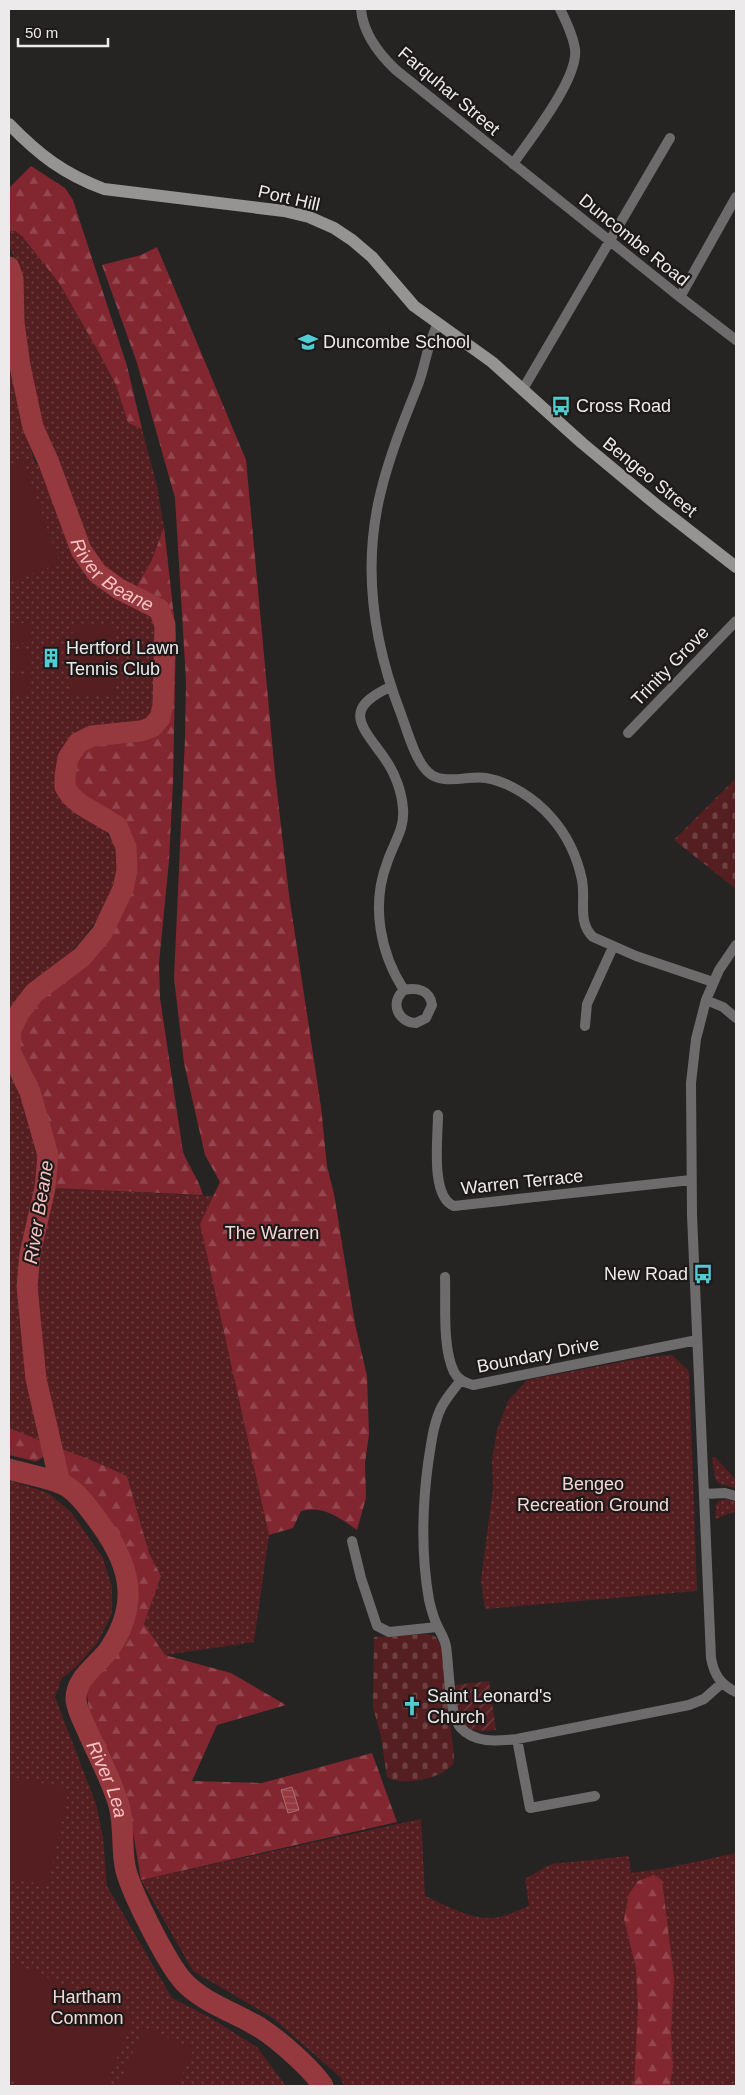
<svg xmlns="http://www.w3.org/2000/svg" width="745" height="2095" font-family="Helvetica,sans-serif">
<defs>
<pattern id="grass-dots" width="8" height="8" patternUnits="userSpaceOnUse" patternTransform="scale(1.25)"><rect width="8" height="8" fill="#551f22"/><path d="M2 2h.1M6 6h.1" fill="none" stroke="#6e4042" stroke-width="1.8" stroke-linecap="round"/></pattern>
<pattern id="forest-firs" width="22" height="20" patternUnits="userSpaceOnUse" patternTransform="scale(1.25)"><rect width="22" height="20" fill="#822730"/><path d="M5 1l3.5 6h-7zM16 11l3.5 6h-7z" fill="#94464e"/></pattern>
<pattern id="cemetery-stones" width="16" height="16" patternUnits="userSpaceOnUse" patternTransform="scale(1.25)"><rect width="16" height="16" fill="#551f22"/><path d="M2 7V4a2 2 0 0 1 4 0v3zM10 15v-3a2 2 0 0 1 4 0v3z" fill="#6e4042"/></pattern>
<pattern id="garden-furrows" width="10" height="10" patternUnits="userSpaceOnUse" patternTransform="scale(1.25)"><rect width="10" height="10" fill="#551f22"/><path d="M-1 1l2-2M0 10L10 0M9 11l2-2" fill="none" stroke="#6e4042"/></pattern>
<pattern id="water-rules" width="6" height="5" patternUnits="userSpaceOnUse" patternTransform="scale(1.25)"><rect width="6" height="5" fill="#95393f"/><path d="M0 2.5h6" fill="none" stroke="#a4565b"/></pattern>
</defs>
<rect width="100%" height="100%" fill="#262323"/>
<path fill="url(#grass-dots)" d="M9,231H15L22,236L59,283L98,351L116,385L128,423L142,429L157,486L164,527L151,562L136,587L107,571L92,553L80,529L73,503L42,426L22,334L21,294L18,268L9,245Z
M9,342C16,383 22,423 35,463L42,466L74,556L87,575L95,585L151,610L155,615L156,626C155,648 158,706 146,723C135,739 78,709 62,756C60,761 56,768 55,773C54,777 56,784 57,788C62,808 78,808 93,819C105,828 119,847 119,863C119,892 85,942 63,959C52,969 37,976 26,986C17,996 13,1011 9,1024Z
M9,1063C21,1089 34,1118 37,1147C42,1186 30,1227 22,1265L19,1271L16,1283L46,1451L36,1462L9,1455Z
M52,1188L214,1196L200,1224L269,1535L254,1642L165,1655L144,1624L161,1576L149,1553L127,1476L89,1459L56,1447L39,1360L34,1289V1271Z
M672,1355L689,1371L697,1591L485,1609L481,1580L493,1489L492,1460L497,1430L508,1401L527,1380L647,1357Z
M712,1457H715L736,1480V1488L720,1484L715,1479Z
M9,1480L48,1493L71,1512L103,1558L112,1587V1613L98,1642L78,1665L62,1678L55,1697L96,1804L103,1838L107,1886L172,1998L209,2017L257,2047L286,2086H9Z
M727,1499L736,1502V1511L715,1519L716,1507L715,1506L719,1501Z
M421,1819L425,1896C448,1906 477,1924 503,1916C512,1914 521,1909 529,1906L525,1879L551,1864L629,1856L631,1873L667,1868L736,1853V2086H344L340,2077L273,2018L193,1971L141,1880Z"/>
<path fill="url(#forest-firs)" d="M31,166L65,188L73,200L127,366L142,429L128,423L116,385L98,351L59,283L22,236L15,231H9V188Z
M157,247L246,460L275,774L289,895L321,1107L327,1166L334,1194L355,1324L367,1376L369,1434L365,1463L366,1498L357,1530C339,1517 323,1505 301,1511L293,1528L269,1535L200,1224L220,1182L205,1155L184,1063L174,978L185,738L186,680L175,498L137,363L102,265L141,255Z
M164,527L176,635L173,782L169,861L159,963L160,998L183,1152C189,1167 199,1180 203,1195L52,1188L50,1152L35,1091L16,1057L14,1038L24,1009L36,996L78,970L101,947L134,883L136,856L128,831L110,812L81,795L73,782L72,769L75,756L95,742L123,741L148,737L165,721L169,708L167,613L156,596L136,587L151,562Z
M9,1428L44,1442L46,1451L42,1458L36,1461L9,1455Z
M56,1447L89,1459L127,1476L149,1553L161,1576L144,1624L165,1655L231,1673L286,1705L217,1725L192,1781L262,1783L372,1753L397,1822L141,1880L127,1796L89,1712L86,1684L106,1663L127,1627L135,1575L118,1533L64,1481Z
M654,1875L662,1880L674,1978L671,2033L673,2066L670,2086H634L638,2009L636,1968L624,1919L629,1894L638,1881Z"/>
<path fill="url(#cemetery-stones)" d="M736,778V889L674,840Z
M427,1634L436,1637L442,1648L454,1756L453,1764C442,1779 402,1787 387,1777L381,1737L373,1707L374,1637Z"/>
<path fill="url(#garden-furrows)" d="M489,1681L496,1730C456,1735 458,1717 455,1685Z"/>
<path fill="#551f22" d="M22,459L60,563L9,582V465Z
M9,623H30L29,643H9Z
M73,625L115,626V646L72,645Z
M9,649H29L28,669H9Z
M72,650L115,651V671L72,670Z
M9,676H29L28,695H9Z
M72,676H115L114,696L71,695Z
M9,1776L69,1789L48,1886L9,1877Z
M9,1961L135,2015L105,2086H26L9,2079Z
M144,2027L194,2049L177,2086H118Z"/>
<path fill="url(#water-rules)" stroke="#af6e72" d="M292,1787L299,1810L288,1813L281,1790Z"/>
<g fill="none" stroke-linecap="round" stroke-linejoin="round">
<g stroke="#95393f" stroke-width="21">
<path id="s1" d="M9,267L13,279L14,323L20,366L33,427L49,463L81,550L97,573L119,589L159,609L165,625L163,705L160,718L152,727L141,731L92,736L78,743L68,758L65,776V787L71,796L80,804L117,826L126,847L127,870L123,889L102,933L82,957L34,993L19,1013L11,1030L10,1051L30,1092L48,1155L45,1188L30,1254L27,1286L36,1379L60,1483"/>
<path id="s2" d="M9,1469C24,1474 53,1478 66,1486C78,1493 88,1507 96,1518C128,1560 142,1600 110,1648C99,1665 75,1677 76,1700C77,1710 83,1721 87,1730C97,1753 109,1775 117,1799C125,1820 121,1844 125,1866C129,1889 168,1965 184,1982C205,2004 237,2013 262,2029C279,2040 312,2069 323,2086"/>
</g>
<path stroke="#6d6b6b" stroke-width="10" d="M361,9C363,33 379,54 396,70L680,297L736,340
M513,164C530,139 579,78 575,49C573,35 566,21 560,9
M680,297L736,197
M438,324C427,343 426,364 418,385C404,420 390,454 381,491C362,567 373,642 401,714C407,730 415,760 428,772C442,786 468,775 486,778C510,782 535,799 551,817C567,835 577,856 582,880C586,900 577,922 593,937L636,956L713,982
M523,389L670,138
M390,687C341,710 362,726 385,759C395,773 402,792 403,809C405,829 393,844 387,863C371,905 380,953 404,990C417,987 430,990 432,1005L426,1018L416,1023C397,1022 390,1002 404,990
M628,733L736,621
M736,945L719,970L706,1000L696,1039L691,1083L692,1215L711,1658C714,1675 721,1685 736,1692
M706,1000L723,1007L736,1018
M585,1026L587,1004L613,947
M438,1115C438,1137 430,1197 454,1206L691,1180
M445,1277C446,1304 442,1347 454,1372C458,1380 465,1383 473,1385L697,1340
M461,1380C454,1389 446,1398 441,1408C433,1425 431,1445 428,1464C422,1509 421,1554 429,1600C431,1608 433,1617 437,1625C440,1632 444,1637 446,1646C449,1664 449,1715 460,1727C475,1744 498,1741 517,1739L689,1705L704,1699L722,1683
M704,1494L725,1493L736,1496
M352,1541L361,1578L377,1626L389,1632L437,1627
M517,1739L530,1808L595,1796"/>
<path stroke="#969393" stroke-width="12" d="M9,124C39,155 64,174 104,189L284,211L309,217L334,228L352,240L372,257L414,306L492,362L582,443L659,507L736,567"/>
</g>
<defs>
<symbol id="school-bare" viewBox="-9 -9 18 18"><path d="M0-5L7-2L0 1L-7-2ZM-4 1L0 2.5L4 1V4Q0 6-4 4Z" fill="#51ccd2" stroke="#1d1919" stroke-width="2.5" paint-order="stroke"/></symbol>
<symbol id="bus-bare" viewBox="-9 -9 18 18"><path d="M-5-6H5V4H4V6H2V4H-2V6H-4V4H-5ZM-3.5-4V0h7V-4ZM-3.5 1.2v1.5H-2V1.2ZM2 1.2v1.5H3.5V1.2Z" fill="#51ccd2" stroke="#1d1919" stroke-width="2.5" paint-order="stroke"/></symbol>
<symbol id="building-bare" viewBox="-9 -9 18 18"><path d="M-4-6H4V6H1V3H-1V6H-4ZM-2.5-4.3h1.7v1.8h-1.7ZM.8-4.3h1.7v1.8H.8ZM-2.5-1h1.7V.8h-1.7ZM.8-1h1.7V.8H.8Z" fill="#51ccd2" stroke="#1d1919" stroke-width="2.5" paint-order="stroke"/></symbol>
<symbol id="church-bare" viewBox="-9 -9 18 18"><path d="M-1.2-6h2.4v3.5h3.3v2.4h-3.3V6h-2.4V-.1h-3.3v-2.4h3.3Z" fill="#51ccd2" stroke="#1d1919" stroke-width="2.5" paint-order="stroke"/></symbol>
</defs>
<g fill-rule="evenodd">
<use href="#school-bare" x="294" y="328" width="28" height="28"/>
<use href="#bus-bare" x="547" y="392" width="28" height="28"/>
<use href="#building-bare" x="37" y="644" width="28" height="28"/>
<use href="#bus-bare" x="689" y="1260" width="28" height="28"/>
<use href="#church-bare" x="398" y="1692" width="28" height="28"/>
</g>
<g text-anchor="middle" stroke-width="4.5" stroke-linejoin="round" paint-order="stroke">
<g font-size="18" fill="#eceaea" stroke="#1d1919">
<text transform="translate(449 91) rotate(40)" y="6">Farquhar Street</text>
<text transform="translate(289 198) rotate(13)" y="6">Port Hill</text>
<text transform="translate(634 240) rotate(39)" y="6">Duncombe Road</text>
<text transform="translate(650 477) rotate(39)" y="6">Bengeo Street</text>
<text transform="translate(670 666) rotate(-46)" y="6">Trinity Grove</text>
<text transform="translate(522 1182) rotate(-6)" y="6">Warren Terrace</text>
<text transform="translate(538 1355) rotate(-11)" y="6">Boundary Drive</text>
</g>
<g font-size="18" fill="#eceaea" stroke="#1d1919" text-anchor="start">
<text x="323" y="348">Duncombe School</text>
<text x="576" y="412">Cross Road</text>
<text x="66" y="654">Hertford Lawn<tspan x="66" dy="21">Tennis Club</tspan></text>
<text x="688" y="1280" text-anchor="end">New Road</text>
<text x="427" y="1702">Saint Leonard's<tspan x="427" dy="21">Church</tspan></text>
</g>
<g font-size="18" fill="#f3d7d6" stroke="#1d1919">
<text x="272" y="1239">The Warren</text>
<text x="593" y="1490">Bengeo<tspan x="593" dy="21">Recreation Ground</tspan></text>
<text x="87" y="2003">Hartham<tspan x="87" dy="21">Common</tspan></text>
</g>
<g font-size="19" font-style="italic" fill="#f7c2c1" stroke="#1d1919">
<text dy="7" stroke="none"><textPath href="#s1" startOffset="335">River Beane</textPath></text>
<text transform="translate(38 1212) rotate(-81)" y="7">River Beane</text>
<text dy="7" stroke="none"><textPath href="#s2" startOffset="395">River Lea</textPath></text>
</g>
</g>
<rect width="745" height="2095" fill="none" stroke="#eceaea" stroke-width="20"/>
<path d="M18 38v8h90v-8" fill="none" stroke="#eceaea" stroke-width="2.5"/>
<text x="25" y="38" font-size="15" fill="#eceaea" stroke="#1d1919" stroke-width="4" paint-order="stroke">50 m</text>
</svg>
